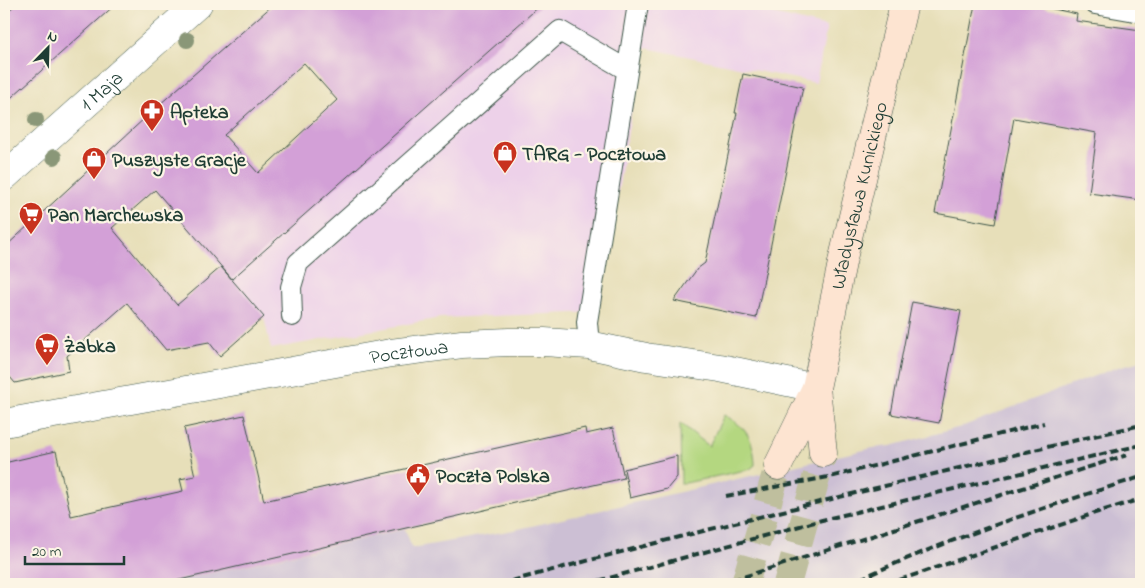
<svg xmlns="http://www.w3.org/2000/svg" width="1145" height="588" font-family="'Indie Flower',sans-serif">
<rect width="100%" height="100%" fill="#fcf5e5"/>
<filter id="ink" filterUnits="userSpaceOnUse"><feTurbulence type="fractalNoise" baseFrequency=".02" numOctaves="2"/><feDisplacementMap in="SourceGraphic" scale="10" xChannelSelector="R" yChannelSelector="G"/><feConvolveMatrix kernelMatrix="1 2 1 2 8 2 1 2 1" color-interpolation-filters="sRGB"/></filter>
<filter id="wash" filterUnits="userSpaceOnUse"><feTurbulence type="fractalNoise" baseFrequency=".0096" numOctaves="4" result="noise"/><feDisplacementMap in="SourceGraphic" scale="20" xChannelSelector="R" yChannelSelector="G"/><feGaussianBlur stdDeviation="1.12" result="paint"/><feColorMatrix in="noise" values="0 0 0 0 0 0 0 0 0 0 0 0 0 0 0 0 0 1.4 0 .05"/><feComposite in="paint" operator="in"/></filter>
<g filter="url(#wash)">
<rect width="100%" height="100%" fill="#e7dfb9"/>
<path fill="#edd1e9" d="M489,4H733L827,27L816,83L642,47L598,312L440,318L271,349L264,317L207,252Z"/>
<path fill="#ccbfd4" d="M1141,361V584H163L405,529L412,548L514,530L873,448L891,446L961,427L1118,367Z"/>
<path fill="#b4d780" stroke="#6a8a5a" d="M724,415C747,427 754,440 755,465L750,469L681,484L680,423L709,446Z"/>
<g id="blocks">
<path fill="#d3a0d7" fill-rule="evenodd" d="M16,4H116L4,104V15Z
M274,4H542L232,279L155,190L112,228L177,305L221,267L264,317L220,356L209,342L166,350L127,303L67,356L69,371L15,383L4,370V248L159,105ZM304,63L337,100L258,173L224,135Z
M975,4H1030L1077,14L1076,21L1141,30V200L1089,193L1097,133L1014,118L995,224L935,213Z
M743,74L803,87L756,318L674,301L697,269L705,263L737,113H735Z
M912,302L961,311L939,423L891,414Z
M244,415L264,501L585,428L586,434L613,428L624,478L162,584H4V463L56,451L71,516L183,491L180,479L195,476L184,428Z
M677,456V477L667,489L630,498L624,469Z"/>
</g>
</g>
<g filter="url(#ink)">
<use href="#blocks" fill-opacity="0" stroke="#3d5548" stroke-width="1"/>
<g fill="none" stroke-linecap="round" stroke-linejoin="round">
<path stroke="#bfbf9e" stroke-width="28" stroke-dasharray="28 14" stroke-linecap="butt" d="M745,584L778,466
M787,584L823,453"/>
<defs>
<path id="lane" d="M1095,4L1141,12
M292,316L291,287L298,263L560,31L627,70
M589,345L587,322L638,4"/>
<g id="street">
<path id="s1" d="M4,177L198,4"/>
<path id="s2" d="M4,423L391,353L462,344L509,342H544L589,345L646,357L720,368L816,388"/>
</g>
<g id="secondary">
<path d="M816,388L823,453"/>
<path id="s3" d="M778,466L816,388L843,258L904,4"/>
</g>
</defs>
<use href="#lane" stroke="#3d5548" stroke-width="22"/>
<use href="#street" stroke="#3d5548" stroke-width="29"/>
<use href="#secondary" stroke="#3d5548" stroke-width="29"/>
<use href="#lane" stroke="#fff" stroke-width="20"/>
<use href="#street" stroke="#fff" stroke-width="28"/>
<use href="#secondary" stroke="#fde4d1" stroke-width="28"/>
<path stroke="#1f3d34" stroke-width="4" stroke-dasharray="8 4" stroke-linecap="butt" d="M726,496L834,476L1044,423
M500,584C712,527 927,475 1141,425
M587,584L822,520L1141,445
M721,584L1127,455
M849,584C944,540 1042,508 1141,477
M888,584L1098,512L1141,499"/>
</g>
<g fill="#8a9778">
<circle cx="187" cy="40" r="8"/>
<circle cx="36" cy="120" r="8"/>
<circle cx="54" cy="157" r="8"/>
</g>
</g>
<defs>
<symbol id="pharmacy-pin" viewBox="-11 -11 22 30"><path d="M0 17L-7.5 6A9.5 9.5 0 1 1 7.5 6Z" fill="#c8321e" stroke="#fcf5e5"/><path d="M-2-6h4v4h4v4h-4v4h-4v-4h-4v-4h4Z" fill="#fff"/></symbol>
<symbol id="shop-pin" viewBox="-11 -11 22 30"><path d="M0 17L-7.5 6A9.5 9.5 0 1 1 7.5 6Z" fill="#c8321e" stroke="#fcf5e5"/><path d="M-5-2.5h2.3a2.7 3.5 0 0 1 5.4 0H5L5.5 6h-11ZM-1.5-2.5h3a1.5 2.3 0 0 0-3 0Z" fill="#fff"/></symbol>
<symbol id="supermarket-pin" viewBox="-11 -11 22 30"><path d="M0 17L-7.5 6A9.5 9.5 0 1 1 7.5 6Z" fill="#c8321e" stroke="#fcf5e5"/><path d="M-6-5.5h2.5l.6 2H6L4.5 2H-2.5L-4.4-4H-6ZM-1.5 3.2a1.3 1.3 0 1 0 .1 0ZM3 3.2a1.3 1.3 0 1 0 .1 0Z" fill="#fff"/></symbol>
<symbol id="civic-pin" viewBox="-11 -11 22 30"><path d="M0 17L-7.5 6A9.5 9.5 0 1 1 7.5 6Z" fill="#c8321e" stroke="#fcf5e5"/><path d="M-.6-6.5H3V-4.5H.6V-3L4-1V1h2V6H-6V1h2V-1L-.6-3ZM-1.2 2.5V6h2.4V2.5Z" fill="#fff"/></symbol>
</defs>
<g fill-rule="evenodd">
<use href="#pharmacy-pin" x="138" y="97" width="28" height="38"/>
<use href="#shop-pin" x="491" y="139" width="28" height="38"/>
<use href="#shop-pin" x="80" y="145" width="28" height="38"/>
<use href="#supermarket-pin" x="17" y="200" width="28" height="38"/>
<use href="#supermarket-pin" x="33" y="331" width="28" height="38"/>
<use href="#civic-pin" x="404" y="461" width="28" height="38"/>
</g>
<g text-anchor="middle" stroke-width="4.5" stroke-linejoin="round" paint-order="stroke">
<g font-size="20" fill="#1f3d34" stroke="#fcf5e5">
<text dy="7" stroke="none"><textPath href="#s1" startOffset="130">1 Maja</textPath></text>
<text dy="7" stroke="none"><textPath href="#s3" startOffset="284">Władysława Kunickiego</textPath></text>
<text dy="7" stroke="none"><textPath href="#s2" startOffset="411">Pocztowa</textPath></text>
</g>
<g font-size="20" font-weight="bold" fill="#1f3d34" stroke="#fcf5e5" text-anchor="start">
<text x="170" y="118">Apteka</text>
<text x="522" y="160">TARG - Pocztowa</text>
<text x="112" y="166">Puszyste Gracje</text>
<text x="48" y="221">Pan Marchewska</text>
<text x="64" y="352">Żabka</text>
<text x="436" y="482">Poczta Polska</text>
</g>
</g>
<rect width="1145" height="588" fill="none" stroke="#fcf5e5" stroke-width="20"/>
<g transform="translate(48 48) rotate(23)" stroke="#fcf5e5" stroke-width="4" paint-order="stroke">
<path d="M0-4L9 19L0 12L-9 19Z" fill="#1f3d34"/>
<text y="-8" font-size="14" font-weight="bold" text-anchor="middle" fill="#1f3d34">N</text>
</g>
<path d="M25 556v8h99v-8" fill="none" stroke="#1f3d34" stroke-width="2.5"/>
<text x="32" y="556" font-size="15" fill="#1f3d34" stroke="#fcf5e5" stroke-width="4" paint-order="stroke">20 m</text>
</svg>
